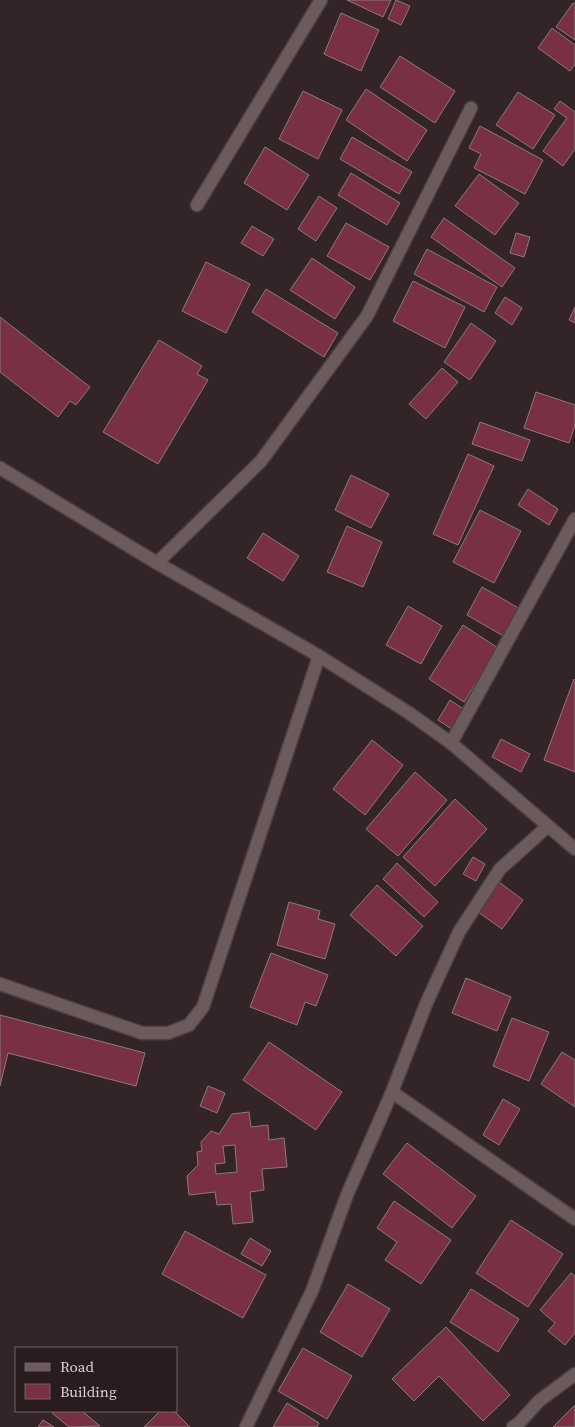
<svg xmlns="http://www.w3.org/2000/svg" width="575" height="1427" font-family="'Source Serif 4',serif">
<rect width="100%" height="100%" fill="#332527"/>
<path fill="#793042" stroke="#8b7a7d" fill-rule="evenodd" d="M347,0H391L383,17Z
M396,0L410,6L401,25L388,19Z
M573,3L575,4V40L556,27Z
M341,13L379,30L361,71L324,54Z
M552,28L575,45V64L570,71L538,48Z
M400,56L455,91L435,123L380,87Z
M366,89L427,130L407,161L346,120Z
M303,91L342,110L318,159L279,139Z
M518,92L555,115L533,149L496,125Z
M560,101L575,112V149L563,166L543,151L567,118L554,109Z
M480,126L543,160L525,194L474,168L481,154L469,148Z
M352,137L412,172L399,194L340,159Z
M265,147L309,175L287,210L244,183Z
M351,173L400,203L387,225L338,195Z
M479,174L519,203L495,235L455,206Z
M319,196L337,208L316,241L298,229Z
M444,218L515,268L502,287L431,237Z
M346,223L389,247L370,280L327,256Z
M252,226L274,239L263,256L241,243Z
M516,233L530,237L524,257L510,253Z
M427,249L497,287L484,312L414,274Z
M312,258L355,287L335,319L290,290Z
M206,262L250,284L226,333L182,311Z
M413,281L465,307L445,348L393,321Z
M266,289L338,333L324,357L252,312Z
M505,297L522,308L512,325L495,313Z
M575,307V323L569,320Z
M0,317L90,387L76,405L70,401L58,417L0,372Z
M471,323L496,341L470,380L444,362Z
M159,340L202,366L197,374L208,380L158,464L103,432Z
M442,368L458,382L426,419L409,404Z
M536,392L575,405V425L569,443L524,428Z
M480,422L530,440L522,461L472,444Z
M468,454L494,466L458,545L433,534Z
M351,475L389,494L371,528L335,510Z
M528,489L558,509L549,525L518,505Z
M480,510L521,531L494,583L453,562Z
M347,526L382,542L363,587L327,572Z
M263,533L299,556L283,581L247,558Z
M482,587L522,610L507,638L467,615Z
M408,606L442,626L421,664L386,645Z
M463,625L498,648L464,702L429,679Z
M574,679L575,680V772L544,760Z
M450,700L465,710L453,730L438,720Z
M501,739L530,754L521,772L492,757Z
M372,740L403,765L365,815L333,789Z
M415,772L447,800L398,856L366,829Z
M455,799L487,829L435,886L403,857Z
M473,857L485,864L476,881L463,874Z
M397,863L438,902L424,917L383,879Z
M499,882L523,900L502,929L478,912Z
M377,885L423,926L396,956L350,915Z
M289,902L320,911L318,919L335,924L325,959L277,945Z
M271,953L328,975L316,1006L305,1002L297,1025L250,1007Z
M466,978L511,997L497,1031L452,1013Z
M0,1015L145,1053L136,1086L8,1053L0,1086Z
M512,1018L549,1032L529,1081L493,1066Z
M269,1042L342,1092L316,1130L243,1080Z
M562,1052L575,1060V1107L541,1084Z
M208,1086L225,1093L217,1113L200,1106Z
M503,1099L520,1109L499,1145L483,1135Z
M249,1112L251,1127L268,1125L269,1140L284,1138L287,1167L262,1169L264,1190L250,1192L253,1222L233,1224L231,1204L217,1205L215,1192L189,1195L187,1176L198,1165L197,1152L202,1151L201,1142L211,1131L219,1134L232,1114ZM235,1145L237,1172L216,1174L215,1164L225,1163L223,1146Z
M407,1143L476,1196L452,1228L383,1174Z
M394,1201L451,1240L421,1284L385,1260L397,1242L377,1228Z
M511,1220L563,1254L528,1307L476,1273Z
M185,1231L266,1275L243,1318L162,1274Z
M250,1238L271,1251L262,1266L241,1254Z
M571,1273L575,1276V1333L565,1345L548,1331L555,1323L540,1310Z
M348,1284L390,1309L362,1357L320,1332Z
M471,1289L519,1319L498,1352L450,1322Z
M446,1327L510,1395L483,1421L439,1376L414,1401L392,1379Z
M303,1348L352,1376L327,1419L278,1391Z
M287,1403L319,1423L317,1427H273Z
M575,1405V1427H553Z
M54,1411H82L100,1426L69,1427L52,1413Z
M160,1411H174L190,1427H144Z
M43,1420L54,1427H38Z"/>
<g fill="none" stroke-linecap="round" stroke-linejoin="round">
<defs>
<path id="street" d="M197,205L321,0
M0,468L157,563L319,656L409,713L451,743L575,849
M157,563L261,461L367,316L471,108
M451,743L575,519
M0,984L142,1033H168L189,1025L203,1007L319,656
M392,1092L575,1219
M246,1427L312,1291L347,1195L392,1092L426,1004L459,932L500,869L548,826
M513,1427L519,1423L539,1401L575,1374"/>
</defs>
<use href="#street" stroke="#4c4143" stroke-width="15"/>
<use href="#street" stroke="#6b5b5d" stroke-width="12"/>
</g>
<rect x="15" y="1347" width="162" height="65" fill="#291b1e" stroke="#706466"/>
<rect x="25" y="1363" width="25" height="8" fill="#6b5b5d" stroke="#706466"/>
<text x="60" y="1372" font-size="15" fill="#dbd1d3">Road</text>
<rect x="25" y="1384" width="25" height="15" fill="#793042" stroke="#706466"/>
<text x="60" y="1397" font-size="15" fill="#dbd1d3">Building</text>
</svg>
